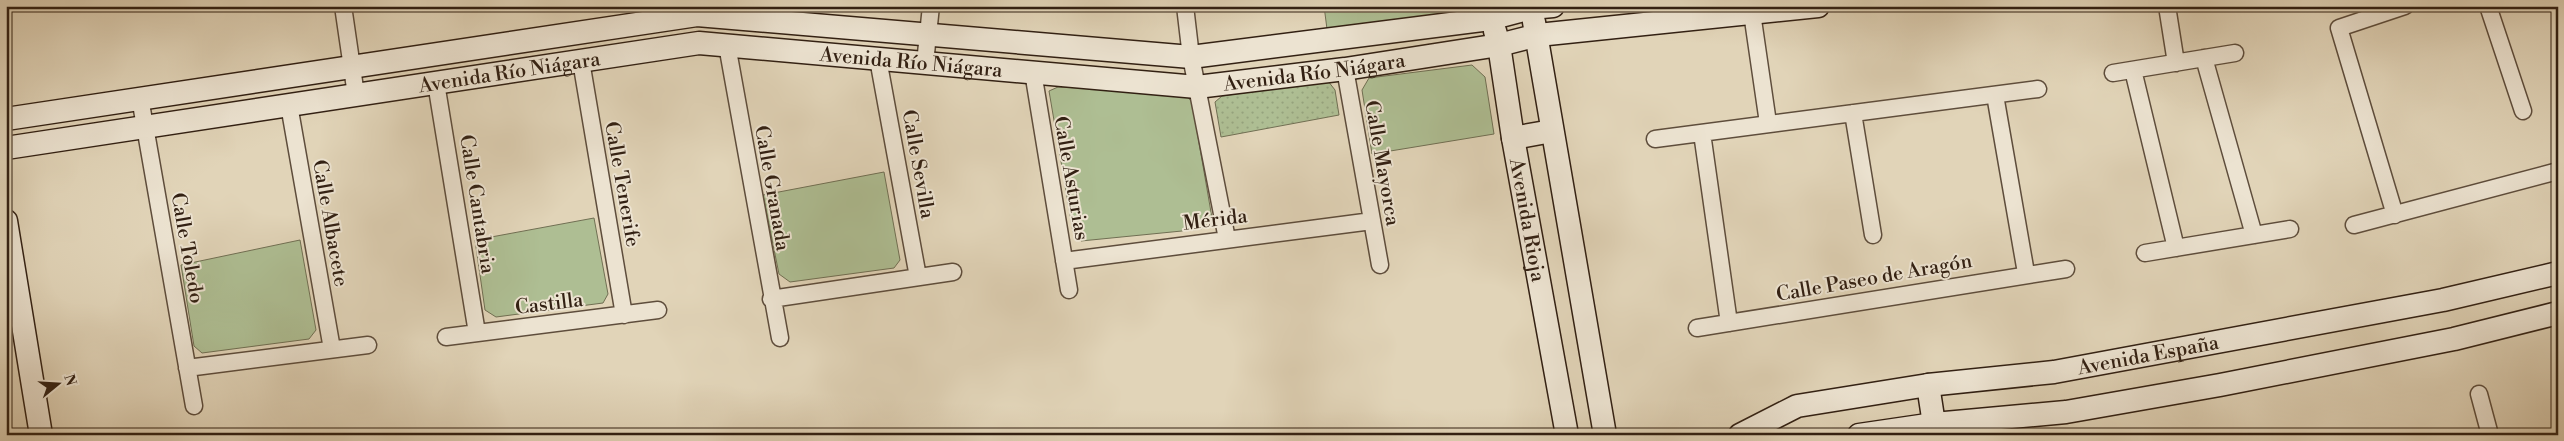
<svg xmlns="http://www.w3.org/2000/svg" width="2564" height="441" font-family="'Libre Bodoni',serif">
<defs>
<pattern id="grass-dots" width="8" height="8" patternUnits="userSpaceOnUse" patternTransform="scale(1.25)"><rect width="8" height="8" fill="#aebe93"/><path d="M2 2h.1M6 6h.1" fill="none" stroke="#96a37e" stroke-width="1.8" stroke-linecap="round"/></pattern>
</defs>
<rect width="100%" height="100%" fill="#e1d4b8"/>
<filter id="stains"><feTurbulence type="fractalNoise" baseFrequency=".004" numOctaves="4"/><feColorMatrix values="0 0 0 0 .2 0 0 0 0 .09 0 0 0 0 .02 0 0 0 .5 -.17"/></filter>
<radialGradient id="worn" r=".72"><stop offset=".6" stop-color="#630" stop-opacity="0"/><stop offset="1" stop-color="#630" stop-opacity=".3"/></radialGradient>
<path fill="url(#grass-dots)" stroke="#706f53" d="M1328,81L1335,90L1339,115L1221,137L1215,102L1222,96Z"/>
<path fill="#aebe93" stroke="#706f53" d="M1324,6H1469L1464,12L1327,29Z
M1472,65L1485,77L1494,134L1372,154L1362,90L1369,78Z
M1058,87L1183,92L1192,102L1212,218L1202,229L1081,241L1073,232L1049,91Z
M884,172L900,260L894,268L790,282L779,274L763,195Z
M594,218L608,294L603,303L496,317L485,310L475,240Z
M300,240L316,330L309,339L202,353L194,346L181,265Z"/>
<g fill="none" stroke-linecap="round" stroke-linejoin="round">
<defs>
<path id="street" d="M343,6L356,95
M1185,6L1191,57L1227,239
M1751,6L1768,123
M2167,6L2176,63
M2488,6L2523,111
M727,45L780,338
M2204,58L2254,235
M878,59L918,277
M581,61L624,315
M925,63L931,6
M1345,69L1380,265
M2133,70L2176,248
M1033,72L1069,290
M2113,73L2235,53
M436,83L477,333
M1995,95L2026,273
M140,98L194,406
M289,105L332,349
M1853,113L1873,235
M1702,133L1729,323
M1655,139L2038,89
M2395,215L2339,28L2405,6
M2354,225L2558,171
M2145,253L2290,229
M1064,261L1372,221
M771,299L953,272
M1697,328L2066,269
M446,337L658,310
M187,368L368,345
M2479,394L2490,435"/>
<g id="secondary">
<path d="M1534,22L1605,435"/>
<path id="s1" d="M1495,31L1499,45L1513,138L1567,435"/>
<path d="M6,119L697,15L1191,57L1490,19L1531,8L1553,6"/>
<path d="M1513,138L1552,131"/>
<path id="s2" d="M6,148L699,43L1197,87L1345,69L1499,45L1538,35L1818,6"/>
<path d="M6,221L41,435"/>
<path d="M1928,385L1934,424"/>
<path id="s3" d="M1740,435L1797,406L1928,385L2054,372L2443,300L2558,273"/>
<path d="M1859,435L1934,424L2066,412L2220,385L2454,339L2558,313"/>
</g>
</defs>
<use href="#street" stroke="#5e4d3c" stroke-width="19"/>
<use href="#secondary" stroke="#322013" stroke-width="25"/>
<use href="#street" stroke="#ece3d1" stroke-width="16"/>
<use href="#secondary" stroke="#ece3d1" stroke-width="22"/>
</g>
<g text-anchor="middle" stroke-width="4" stroke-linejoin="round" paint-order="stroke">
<g font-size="20" fill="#322013" stroke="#ece3d1">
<text dy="7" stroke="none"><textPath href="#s2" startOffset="914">Avenida Río Niágara</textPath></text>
<text dy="7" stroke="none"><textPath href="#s2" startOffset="509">Avenida Río Niágara</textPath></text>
<text dy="7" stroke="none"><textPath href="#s2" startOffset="1319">Avenida Río Niágara</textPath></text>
<text transform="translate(1383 163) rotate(80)" y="7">Calle Mayorca</text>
<text transform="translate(919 164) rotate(80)" y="7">Calle Sevilla</text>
<text transform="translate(1072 178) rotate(80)" y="7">Calle Asturias</text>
<text transform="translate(623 184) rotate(80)" y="7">Calle Tenerife</text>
<text transform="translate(773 188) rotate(80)" y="7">Calle Granada</text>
<text transform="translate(478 204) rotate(81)" y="7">Calle Cantabria</text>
<text transform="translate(1215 219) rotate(-7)" y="7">Mérida</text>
<text dy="7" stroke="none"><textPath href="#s1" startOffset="192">Avenida Rioja</textPath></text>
<text transform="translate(331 223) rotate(80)" y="7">Calle Albacete</text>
<text transform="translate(188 248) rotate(80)" y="7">Calle Toledo</text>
<text transform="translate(1874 277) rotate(-10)" y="7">Calle Paseo de Aragón</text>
<text transform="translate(549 303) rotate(-7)" y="7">Castilla</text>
<text dy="7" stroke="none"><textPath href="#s3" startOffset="419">Avenida España</textPath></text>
</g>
</g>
<rect width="2564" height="441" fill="none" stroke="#e1d4b8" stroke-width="25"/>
<rect x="8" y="8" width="2549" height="426" fill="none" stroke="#322013" stroke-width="2.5"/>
<rect x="12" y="12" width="2539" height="416" fill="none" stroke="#322013"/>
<g transform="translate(58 384) rotate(72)" stroke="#ece3d1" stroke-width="4" paint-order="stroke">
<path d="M0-4L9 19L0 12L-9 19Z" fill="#322013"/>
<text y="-8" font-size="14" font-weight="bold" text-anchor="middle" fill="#322013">N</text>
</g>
<rect width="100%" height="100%" filter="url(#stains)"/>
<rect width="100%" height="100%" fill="url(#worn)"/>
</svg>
